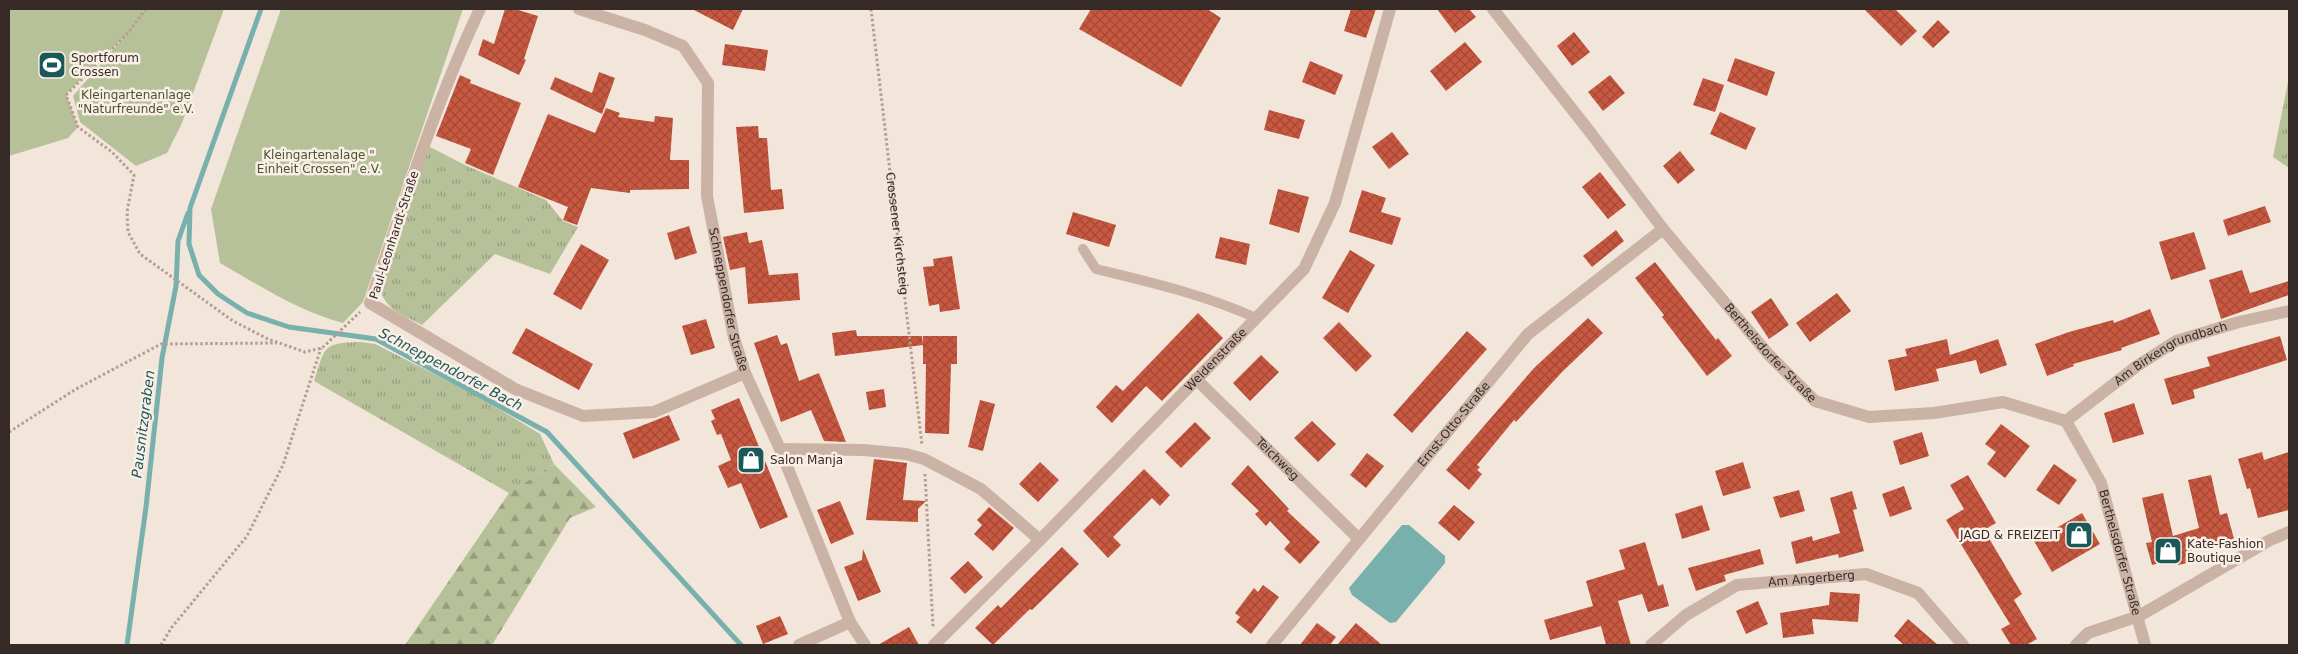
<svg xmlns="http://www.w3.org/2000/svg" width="2298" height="654" font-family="'DejaVu Sans',sans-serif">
<defs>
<pattern id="grass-tufts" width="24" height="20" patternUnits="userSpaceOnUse" patternTransform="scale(1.25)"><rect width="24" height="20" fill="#b7c199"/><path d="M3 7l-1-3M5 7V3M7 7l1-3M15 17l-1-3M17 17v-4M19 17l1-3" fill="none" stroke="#969d7d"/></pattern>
<pattern id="forest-firs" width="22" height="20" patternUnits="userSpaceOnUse" patternTransform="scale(1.25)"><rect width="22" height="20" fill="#b7c199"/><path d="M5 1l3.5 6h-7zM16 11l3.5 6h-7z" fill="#969d7d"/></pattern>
<pattern id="building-cross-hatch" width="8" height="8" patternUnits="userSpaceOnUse" patternTransform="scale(1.25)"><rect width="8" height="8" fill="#c95841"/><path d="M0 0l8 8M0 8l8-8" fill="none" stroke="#a44936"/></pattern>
</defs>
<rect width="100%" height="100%" fill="#f2e5da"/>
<path fill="url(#grass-tufts)" d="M2289,77V168L2273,157Z
M428,146L465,165L546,200L563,221L578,227L550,274L495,254L422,325C404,315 384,310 380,287Z
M360,342L375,344L476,395L540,434L554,464L509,493L314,381C326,347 321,343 360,342Z"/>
<path fill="url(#forest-firs)" d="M554,464L596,507L570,518L492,645H405L509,493Z"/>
<path fill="#b7c199" d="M9,9H224L182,123L167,153L136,166L80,122L73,96L125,36L66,94L78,127L68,138L9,156Z
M281,9H463L363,302L343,323C298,311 260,286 220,263L211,209Z"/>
<path fill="#78b0ae" d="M1402,525H1409L1445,556V563L1396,622L1390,623L1352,595L1349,588Z"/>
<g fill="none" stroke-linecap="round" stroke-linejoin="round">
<path stroke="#78b0ae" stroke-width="5" d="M261,9L190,208L189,244L199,275L218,294L247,313L289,327L376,339L547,432L741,645
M127,645L146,507L162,358L176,286L178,241L188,213"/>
</g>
<path fill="url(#building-cross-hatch)" d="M505,9H515L538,16L524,59L526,60L519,75L478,55L483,39L494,44Z
M692,9H743L733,30Z
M1091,9H1207L1221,18L1181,87L1079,29Z
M1351,9H1376L1366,38L1344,31Z
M1437,9H1469L1476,17L1455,33Z
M1864,9H1895L1917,31L1901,46Z
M1938,20L1950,32L1933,48L1922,37Z
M1574,32L1590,52L1572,66L1557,46Z
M1465,42L1482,62L1446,91L1430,71Z
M725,44L768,50L765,71L722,65Z
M1735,58L1775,72L1767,96L1727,81Z
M1310,61L1343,75L1335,95L1302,82Z
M599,72L615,78L602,114L550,89L555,77L592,93Z
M460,75L471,80L470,83L521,103L493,175L465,163L471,149L436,136Z
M1610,75L1625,93L1603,111L1588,92Z
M1703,78L1724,85L1715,112L1693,105Z
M606,108L620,113L618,117L654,122L655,116L673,118L670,160H689V189L630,190V193L591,188L577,225L563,220L568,207L518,187L548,114L595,133Z
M1269,110L1305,120L1299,139L1264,130Z
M1720,112L1756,128L1746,150L1710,134Z
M758,126L759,138H767L771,190L782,189L784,209L744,213L736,127Z
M1392,132L1409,154L1389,169L1372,147Z
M1680,151L1695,170L1678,184L1663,166Z
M1600,172L1626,205L1608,219L1582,187Z
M1278,189L1309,197L1299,233L1269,224Z
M1362,190L1386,198L1381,212L1401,218L1392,245L1349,232Z
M2265,206L2271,222L2228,236L2223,220Z
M1073,212L1116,225L1109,247L1066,234Z
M689,226L697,253L675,260L667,233Z
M1616,230L1624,241L1592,267L1583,256Z
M747,232L749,243L762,240L769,275L798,273L800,300L748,304L745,267L730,270L723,237Z
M2194,232L2206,269L2171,280L2159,242Z
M1220,237L1250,244L1246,265L1215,258Z
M581,244L609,260L581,310L553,294Z
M1350,250L1375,265L1348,313L1322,298Z
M952,256L960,309L940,312L939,304L929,306L923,267L934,266L933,259Z
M1655,262L1716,340L1718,338L1732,356L1707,376L1662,317L1664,315L1635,278Z
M2242,270L2250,293L2289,281V295L2221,319L2209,280Z
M1837,293L1851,311L1810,342L1796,323Z
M1771,298L1789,325L1769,339L1751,312Z
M2150,309L2160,334L2121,348L2122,350L2073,364L2074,366L2047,376L2035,344L2069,332L2113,320L2114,323Z
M1198,313L1223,338L1162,401L1146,386L1112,423L1096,407L1116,385L1123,391Z
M1588,318L1603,333L1562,372L1516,422L1514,420L1477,465L1480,467L1477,470L1482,474L1469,490L1446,470L1534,368Z
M706,319L715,348L691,355L682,326Z
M1339,322L1372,356L1356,372L1323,338Z
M526,328L593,364L579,390L512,353Z
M856,330L857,336H922L923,345L835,356L832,333Z
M1467,331L1487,349L1412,433L1393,415Z
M777,335L781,345L787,343L799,381L819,373L846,442L824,441L811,410L781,422L754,343Z
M923,336H957V364H951L949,434L925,433L926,364H923Z
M2280,336L2287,360L2193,390L2195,398L2172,405L2164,379L2210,366L2207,357Z
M1947,339L1950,355L1998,339L2007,365L1980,374L1976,360L1936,369L1939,381L1895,391L1888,360L1907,356L1905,349Z
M1261,355L1279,372L1250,401L1233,383Z
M884,389L886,407L869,410L866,392Z
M739,398L788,517L760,529L741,483L728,488L718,466L731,460L721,434L717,435L711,421L715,419L711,410Z
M980,400L995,404L983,451L968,447Z
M2134,403L2144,434L2113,443L2104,413Z
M669,415L680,440L633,459L623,433Z
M1312,421L1336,444L1318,462L1294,438Z
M1195,422L1211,438L1181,468L1165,452Z
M2001,424L2030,446L2005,478L1987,464L1996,452L1985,444Z
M1922,432L1929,456L1900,465L1893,441Z
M2262,452L2264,460L2289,452V510L2258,518L2250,488L2247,489L2238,459Z
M1367,453L1384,466L1366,488L1350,475Z
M874,459L907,463L903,500L926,501L918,509V522L866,520Z
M1040,462L1059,480L1038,502L1019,484Z
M1743,462L1751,488L1723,496L1715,471Z
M2054,464L2077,480L2059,505L2036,490Z
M1248,465L1289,509L1287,511L1320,542L1300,564L1284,549L1290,542L1270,521L1266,526L1255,514L1259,511L1231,484Z
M1144,469L1170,495L1160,506L1152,498L1113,537L1121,545L1108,558L1083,531Z
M1968,475L1996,523L1984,530L2022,594L2014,600L2037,639L2026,645H2011L2001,629L2010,624L1946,520L1964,509L1950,485Z
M2211,475L2220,515L2227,513L2234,539L2189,551L2192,562L2178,565L2176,558L2152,565L2146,543L2152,542L2142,498L2163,493L2173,536L2199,528L2188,480Z
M1904,486L1912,509L1890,517L1882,494Z
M1799,490L1805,511L1780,518L1773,497Z
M1852,491L1857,509L1853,510L1864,551L1839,558L1838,554L1796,564L1791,542L1812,536L1813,541L1840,533L1830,498Z
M840,501L854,534L831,544L817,510Z
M1454,505L1475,522L1459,541L1438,523Z
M1702,505L1710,530L1682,539L1675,514Z
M989,507L1014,528L993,551L974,534L982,525L977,520Z
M2082,513L2100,544L2052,572L2034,541Z
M1645,542L1658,586L1663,584L1669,606L1648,612L1642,594L1618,601L1631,645H1606L1601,626L1550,640L1544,620L1593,606L1586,581L1625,569L1619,550Z
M1062,547L1079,564L1032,610L1030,609L993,645L975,628L998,605L1001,608Z
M863,549L881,592L858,601L844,567L862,560Z
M1760,549L1764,564L1724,575L1726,581L1696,591L1688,568Z
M968,561L983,577L965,594L950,578Z
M1263,585L1279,597L1251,634L1236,622L1240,617L1235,613L1254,588L1258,592Z
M1830,592L1860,594L1858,622L1812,619L1814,634L1783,638L1780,613L1829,605Z
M1758,601L1768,624L1746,634L1736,611Z
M780,616L788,634L763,644L756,626Z
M1908,619L1938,645H1904L1894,636Z
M1317,623L1336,637L1330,645H1300Z
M1356,623L1382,645H1337Z
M909,627L919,645H878Z"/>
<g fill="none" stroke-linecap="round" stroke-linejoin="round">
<g stroke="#b69d90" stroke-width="3" stroke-dasharray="2.5 2.5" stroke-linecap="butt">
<path d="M146,9L126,35L66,95L78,127L112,152L134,175L127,212L128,232L140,254L233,321L268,339L305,352L322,348L360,312"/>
<path id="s1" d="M871,9L922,445"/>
<path d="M9,432L76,389L161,344L277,343"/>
<path d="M925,474L933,627"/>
<path d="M161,645L172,627L247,536L283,465L321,348"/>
</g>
<path stroke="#cab3a5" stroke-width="10" d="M1083,249L1096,269C1150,282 1206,295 1256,318"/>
<g stroke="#cab3a5" stroke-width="12">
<path d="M480,9C435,103 404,204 370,303L515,389L583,416L654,412L745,373"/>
<path id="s2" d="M579,9L645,30L683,46L708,83L707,196L734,338L745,373L780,449L850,622L865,645"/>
<path id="s3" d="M1196,379L1359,539"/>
<path id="s4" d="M2066,421L2137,366L2176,341L2239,322L2289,311"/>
<path d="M780,449L864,450L906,454L924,459L981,489L1040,540"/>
<path d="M799,645L850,622"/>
<path id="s5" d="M934,645L1040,540L1304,269L1335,203L1390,9"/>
<path id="s6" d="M1272,645L1528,334L1663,229"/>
<path id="s7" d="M1651,645L1686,615L1737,585L1866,574L1918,593L1963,645"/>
<path d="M2076,645L2088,633L2139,616L2270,540L2289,532"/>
</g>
<path stroke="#cab3a5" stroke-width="12" id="s8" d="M1493,9L1590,132L1663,229L1769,355L1815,401L1869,417L1934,413L2003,402L2066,421L2101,483L2145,645"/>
</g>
<defs>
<symbol id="stadium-square" viewBox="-11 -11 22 22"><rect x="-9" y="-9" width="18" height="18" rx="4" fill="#1b5858" stroke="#faefe6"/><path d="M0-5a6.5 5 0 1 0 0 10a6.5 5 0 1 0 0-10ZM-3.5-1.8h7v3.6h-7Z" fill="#fff"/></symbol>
<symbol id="shop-square" viewBox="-11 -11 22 22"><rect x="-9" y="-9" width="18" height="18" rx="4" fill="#1b5858" stroke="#faefe6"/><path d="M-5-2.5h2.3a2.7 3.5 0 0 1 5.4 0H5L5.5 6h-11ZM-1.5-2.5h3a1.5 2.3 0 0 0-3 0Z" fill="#fff"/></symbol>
</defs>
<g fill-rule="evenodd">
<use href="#stadium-square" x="36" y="49" width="32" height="32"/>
<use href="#shop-square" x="735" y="444" width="32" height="32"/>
<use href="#shop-square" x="2063" y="519" width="32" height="32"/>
<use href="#shop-square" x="2152" y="535" width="32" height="32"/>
</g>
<g text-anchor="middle" stroke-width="5" stroke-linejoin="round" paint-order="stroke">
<g font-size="12" fill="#362a27" stroke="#faefe6" text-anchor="start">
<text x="71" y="62">Sportforum<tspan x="71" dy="14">Crossen</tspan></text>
<text x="770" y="464">Salon Manja</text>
<text x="2060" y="539" text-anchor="end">JAGD &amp; FREIZEIT</text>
<text x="2187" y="548">Kate-Fashion<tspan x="2187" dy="14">Boutique</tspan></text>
</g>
<g font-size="12" fill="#48552a" stroke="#faefe6">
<text x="136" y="99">Kleingartenanlage<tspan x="136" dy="14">"Naturfreunde" e.V.</tspan></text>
<text x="319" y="159">Kleingartenalage "<tspan x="319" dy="14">Einheit Crossen" e.V.</tspan></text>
</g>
<g font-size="12" fill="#362a27" stroke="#faefe6">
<text dy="4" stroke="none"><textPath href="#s1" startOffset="226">Crossener Kirchsteig</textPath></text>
<text transform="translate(394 235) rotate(-72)" y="4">Paul-Leonhardt-Straße</text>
<text dy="4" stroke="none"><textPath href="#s2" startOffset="374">Schneppendorfer Straße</textPath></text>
<text dy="4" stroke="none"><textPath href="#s8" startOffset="442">Berthelsdorfer Straße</textPath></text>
<text dy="4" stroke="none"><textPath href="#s4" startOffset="126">Am Birkengrundbach</textPath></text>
<text dy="4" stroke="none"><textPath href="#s5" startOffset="401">Weidenstraße</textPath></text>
<text dy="4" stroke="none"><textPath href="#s6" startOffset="286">Ernst-Otto-Straße</textPath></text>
<text dy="4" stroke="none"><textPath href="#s3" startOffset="114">Teichweg</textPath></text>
<text dy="4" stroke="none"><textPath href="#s8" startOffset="908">Berthelsdorfer Straße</textPath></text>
<text dy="4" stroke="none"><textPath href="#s7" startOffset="180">Am Angerberg</textPath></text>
</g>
<g font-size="14" font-style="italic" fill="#1b5858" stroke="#faefe6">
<text transform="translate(451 369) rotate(28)" y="5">Schneppendorfer Bach</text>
<text transform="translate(143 424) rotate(-83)" y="5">Pausnitzgraben</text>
</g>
</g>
<rect width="2298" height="654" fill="none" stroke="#362a27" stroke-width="20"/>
</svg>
